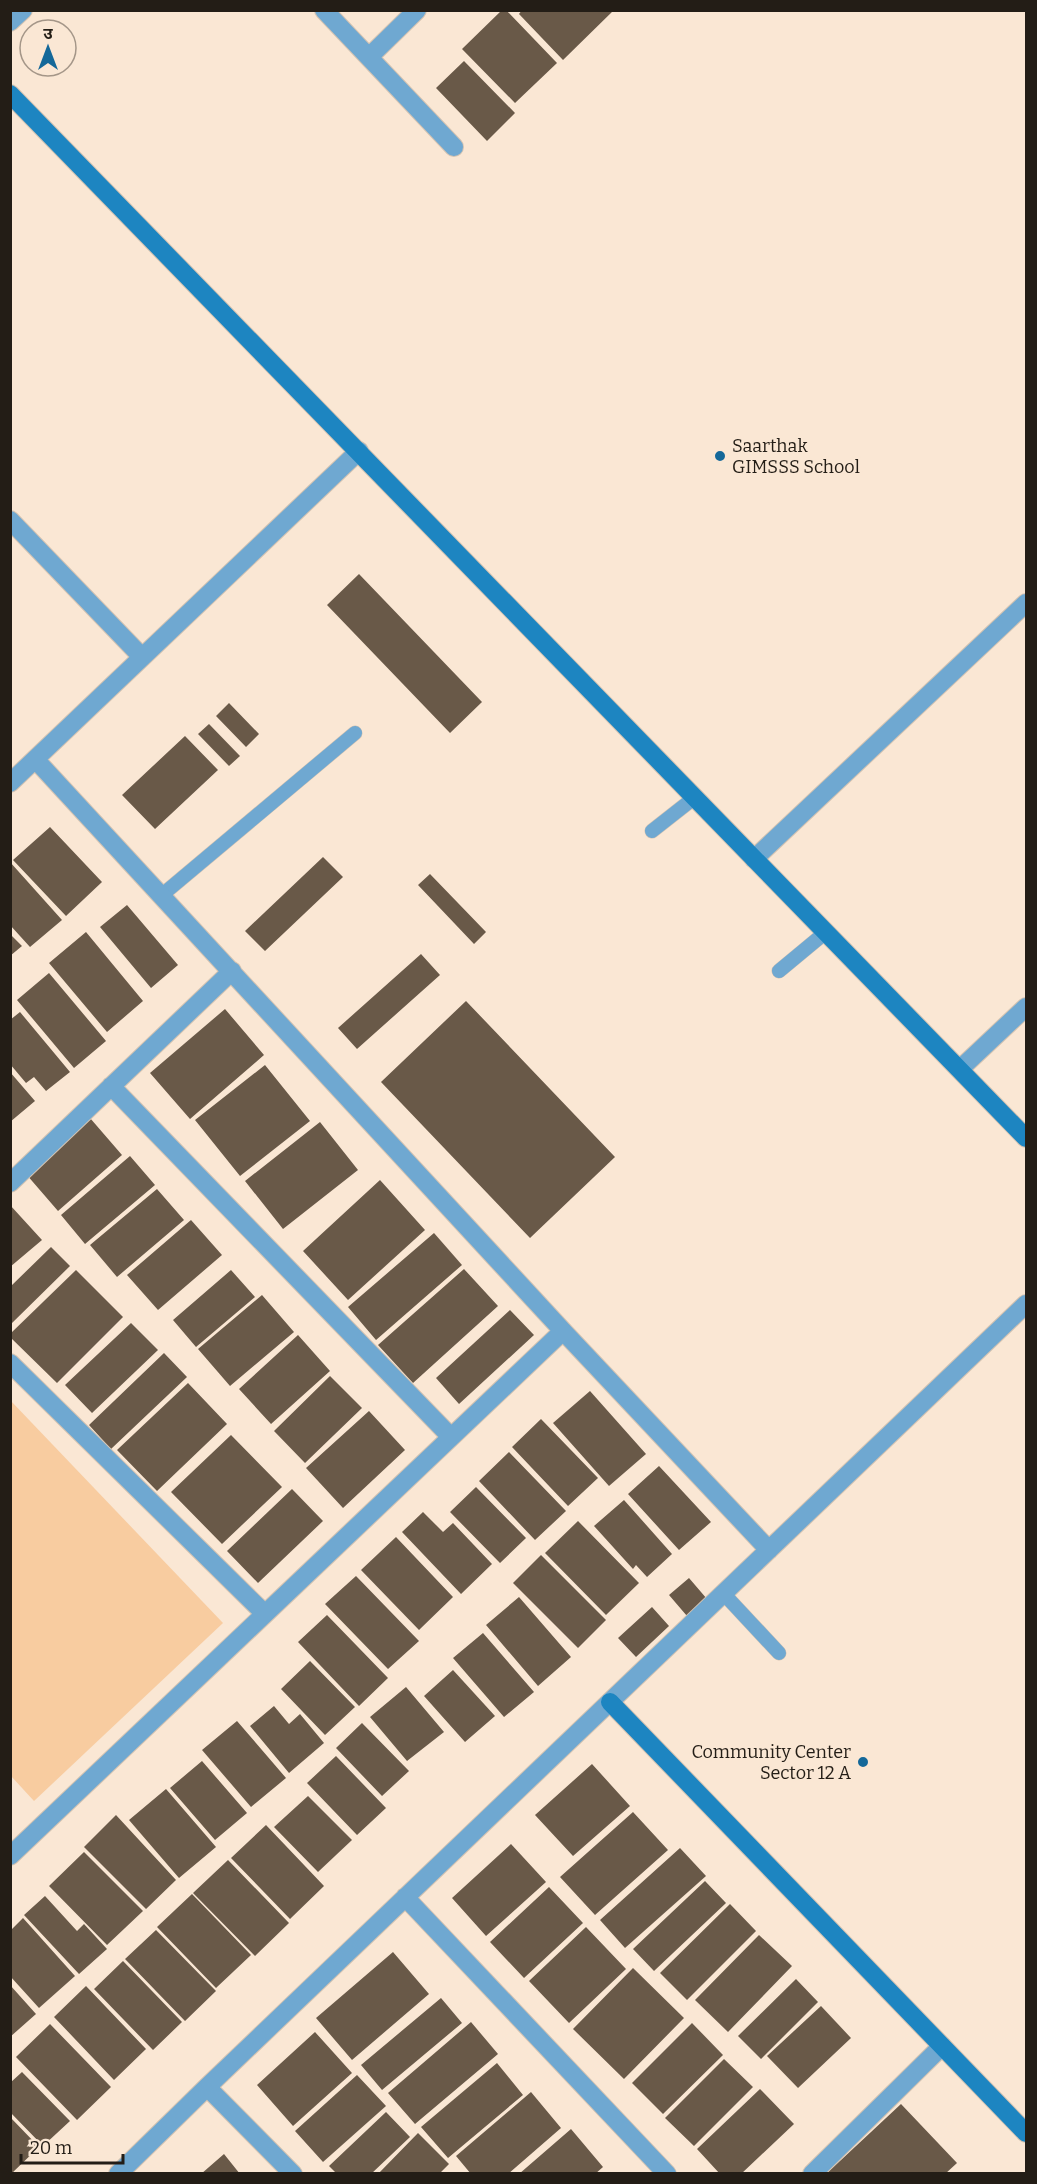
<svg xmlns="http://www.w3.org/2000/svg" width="1037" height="2184" font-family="Bitter,'Noto Sans Devanagari',serif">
<rect width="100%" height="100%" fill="#fae7d4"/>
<path fill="#f8cca0" d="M10,1400L223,1623L34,1801L11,1776Z"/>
<path fill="#695948" d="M502,10H506L557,63L515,103L462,49Z
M522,10H614L563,60L519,14Z
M464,61L515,113L487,141L436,88Z
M359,574L482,702L450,733L327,605Z
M229,703L259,734L246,747L216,716Z
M209,724L240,756L229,766L198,734Z
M185,736L218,770L155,829L122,795Z
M50,827L102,882L66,916L13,860Z
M323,857L343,877L265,951L245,931Z
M10,862L62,920L30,947L10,925Z
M430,874L486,932L474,944L418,885Z
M127,905L178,965L151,988L100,927Z
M86,932L143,1001L107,1032L49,963Z
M10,934L22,946L10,956Z
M421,954L440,975L357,1049L338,1028Z
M49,973L106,1041L74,1068L17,1000Z
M466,1001L615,1157L530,1238L381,1082Z
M225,1009L264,1055L190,1119L150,1073Z
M20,1012L70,1072L46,1091L34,1077L26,1083L10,1064V1020Z
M265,1065L310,1121L240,1176L195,1120Z
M10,1072L35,1101L10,1122Z
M90,1118L122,1155L58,1211L26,1174Z
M320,1122L358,1170L283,1229L245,1181Z
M130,1156L155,1185L85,1244L61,1215Z
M380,1180L425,1230L348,1300L303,1251Z
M157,1189L184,1220L117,1277L90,1245Z
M10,1205L42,1240L10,1267Z
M191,1220L222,1255L158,1310L127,1275Z
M434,1233L462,1265L376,1340L348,1307Z
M51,1247L70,1266L10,1325V1287Z
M464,1269L498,1306L413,1383L378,1345Z
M76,1270L123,1317L57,1383L10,1337V1334Z
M231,1270L255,1297L196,1347L173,1320Z
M262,1295L294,1332L230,1386L198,1349Z
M510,1310L534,1335L459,1404L436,1378Z
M131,1323L158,1350L92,1413L65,1385Z
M298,1335L330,1371L271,1424L239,1389Z
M164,1353L187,1377L111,1449L89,1425Z
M330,1376L362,1408L305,1463L274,1431Z
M188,1383L227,1424L157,1491L117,1450Z
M590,1391L646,1454L609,1486L553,1423Z
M369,1411L405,1450L343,1508L306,1468Z
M541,1419L598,1478L568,1506L512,1447Z
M231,1435L282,1487L222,1544L171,1492Z
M509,1452L566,1511L535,1540L479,1481Z
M659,1466L711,1522L679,1550L628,1494Z
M476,1487L526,1538L500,1563L450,1512Z
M292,1489L323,1521L258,1583L227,1551Z
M624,1500L672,1554L647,1577L636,1565L633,1569L594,1526Z
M423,1512L443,1532L453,1523L492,1564L461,1594L402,1532Z
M578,1521L639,1583L606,1615L545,1553Z
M396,1537L453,1597L419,1630L361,1570Z
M541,1555L606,1620L578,1648L513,1583Z
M356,1576L419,1641L388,1669L325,1604Z
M689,1578L707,1599L687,1616L669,1595Z
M519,1597L571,1657L538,1686L486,1625Z
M652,1607L669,1626L636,1657L618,1638Z
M327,1615L388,1678L359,1706L298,1642Z
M483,1633L534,1692L504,1717L453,1658Z
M310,1661L355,1707L325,1735L281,1689Z
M453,1670L495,1716L465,1742L424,1696Z
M406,1687L444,1732L407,1761L370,1717Z
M274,1706L289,1724L300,1714L324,1743L289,1773L250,1726Z
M237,1721L286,1778L251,1807L202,1750Z
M362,1723L409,1771L382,1796L336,1748Z
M336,1756L386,1808L357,1835L307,1783Z
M202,1761L247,1813L215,1840L170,1788Z
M592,1764L630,1806L573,1856L535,1815Z
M166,1789L216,1847L179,1878L129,1820Z
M308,1796L352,1840L318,1872L274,1827Z
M633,1812L668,1850L595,1915L560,1877Z
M116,1815L176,1880L146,1909L84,1847Z
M266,1825L324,1886L290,1919L231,1858Z
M511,1844L546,1882L486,1936L452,1898Z
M680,1848L706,1876L625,1948L600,1920Z
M84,1852L143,1911L107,1945L49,1886Z
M228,1860L289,1923L255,1956L193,1893Z
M705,1881L726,1903L654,1971L633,1949Z
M549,1887L583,1923L524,1978L490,1942Z
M192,1894L251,1955L216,1988L157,1927Z
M45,1896L77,1931L84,1924L107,1949L79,1974L24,1915Z
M730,1904L756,1931L687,2000L660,1973Z
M23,1918L75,1976L39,2008L10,1976V1927L12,1929Z
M586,1927L626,1969L569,2023L529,1981Z
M156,1930L216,1991L185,2021L125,1959Z
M759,1935L792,1966L728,2032L695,2000Z
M393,1952L429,1994L352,2060L316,2018Z
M123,1961L182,2022L153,2050L94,1989Z
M633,1968L684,2018L624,2079L573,2029Z
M796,1979L818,2002L761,2059L738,2036Z
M10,1985L36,2014L10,2037Z
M86,1986L146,2049L114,2080L54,2017Z
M441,1998L462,2023L382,2090L361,2065Z
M821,2006L851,2038L798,2088L767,2056Z
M471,2022L498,2054L415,2124L388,2093Z
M692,2023L723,2055L663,2114L632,2083Z
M50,2024L111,2087L77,2120L16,2057Z
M315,2032L352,2073L293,2126L257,2085Z
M724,2059L753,2087L694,2146L665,2118Z
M497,2063L523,2095L448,2158L421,2127Z
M22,2072L70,2121L43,2146L10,2112V2083Z
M357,2075L386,2106L323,2162L295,2131Z
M760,2089L794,2124L741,2174H720L697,2149Z
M531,2092L561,2128L508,2174H471L456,2156Z
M901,2104L957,2163L945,2174H826Z
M386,2112L410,2137L371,2174H337L329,2166Z
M10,2117L39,2147L11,2174H10Z
M571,2129L603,2167L595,2174H519Z
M418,2133L449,2164L439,2174H378Z
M224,2154L240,2174H201Z"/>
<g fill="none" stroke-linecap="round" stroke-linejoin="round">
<defs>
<path id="lane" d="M652,831L694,798
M162,895L355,733
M779,971L826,932
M723,1593L779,1653"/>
<path id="street" d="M324,10L454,147
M10,22L23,10
M369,57L417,10
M10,520L142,657
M35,759L563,1331L769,1550
M10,783L359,451
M754,859L1026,603
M960,1069L1026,1007
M111,1086L451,1437
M10,1183L232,971
M10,1363L265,1614
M10,1856L563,1331
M405,1897L667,2174
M207,2087L293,2174
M118,2174L207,2087L1026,1304
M812,2174L942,2046"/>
<path id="secondary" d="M10,94L1026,1138
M610,1702L1026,2133"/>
</defs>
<use href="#lane" stroke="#d3c3b2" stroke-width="15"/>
<use href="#street" stroke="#d3c3b2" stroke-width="20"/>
<use href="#secondary" stroke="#d3c3b2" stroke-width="20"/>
<use href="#lane" stroke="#6fa8d1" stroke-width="14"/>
<use href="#street" stroke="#6fa8d1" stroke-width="18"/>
<use href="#secondary" stroke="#1d85c1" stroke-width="18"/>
</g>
<g fill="#146899" stroke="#fae7d4" stroke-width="2">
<circle cx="720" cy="456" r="6"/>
<circle cx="863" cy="1762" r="6"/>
</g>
<g text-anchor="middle" stroke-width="6" stroke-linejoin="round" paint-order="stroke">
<g font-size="18" fill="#231d16" stroke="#fae7d4" text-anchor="start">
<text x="732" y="452">Saarthak<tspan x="732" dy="21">GIMSSS School</tspan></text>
<text x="851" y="1758" text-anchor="end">Community Center<tspan x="851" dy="21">Sector 12 A</tspan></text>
</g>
</g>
<rect width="1037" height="2184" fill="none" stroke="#231d16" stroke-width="24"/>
<g transform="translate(48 48)"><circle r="28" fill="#fae7d4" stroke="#a49688" stroke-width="1.5"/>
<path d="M0-4.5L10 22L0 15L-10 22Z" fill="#146899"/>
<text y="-9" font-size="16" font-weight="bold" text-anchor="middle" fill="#231d16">उ</text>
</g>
<path d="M21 2154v9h102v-9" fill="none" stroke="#231d16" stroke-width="3"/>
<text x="30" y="2154" font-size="18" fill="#231d16" stroke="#fae7d4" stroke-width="4.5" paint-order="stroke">20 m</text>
</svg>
